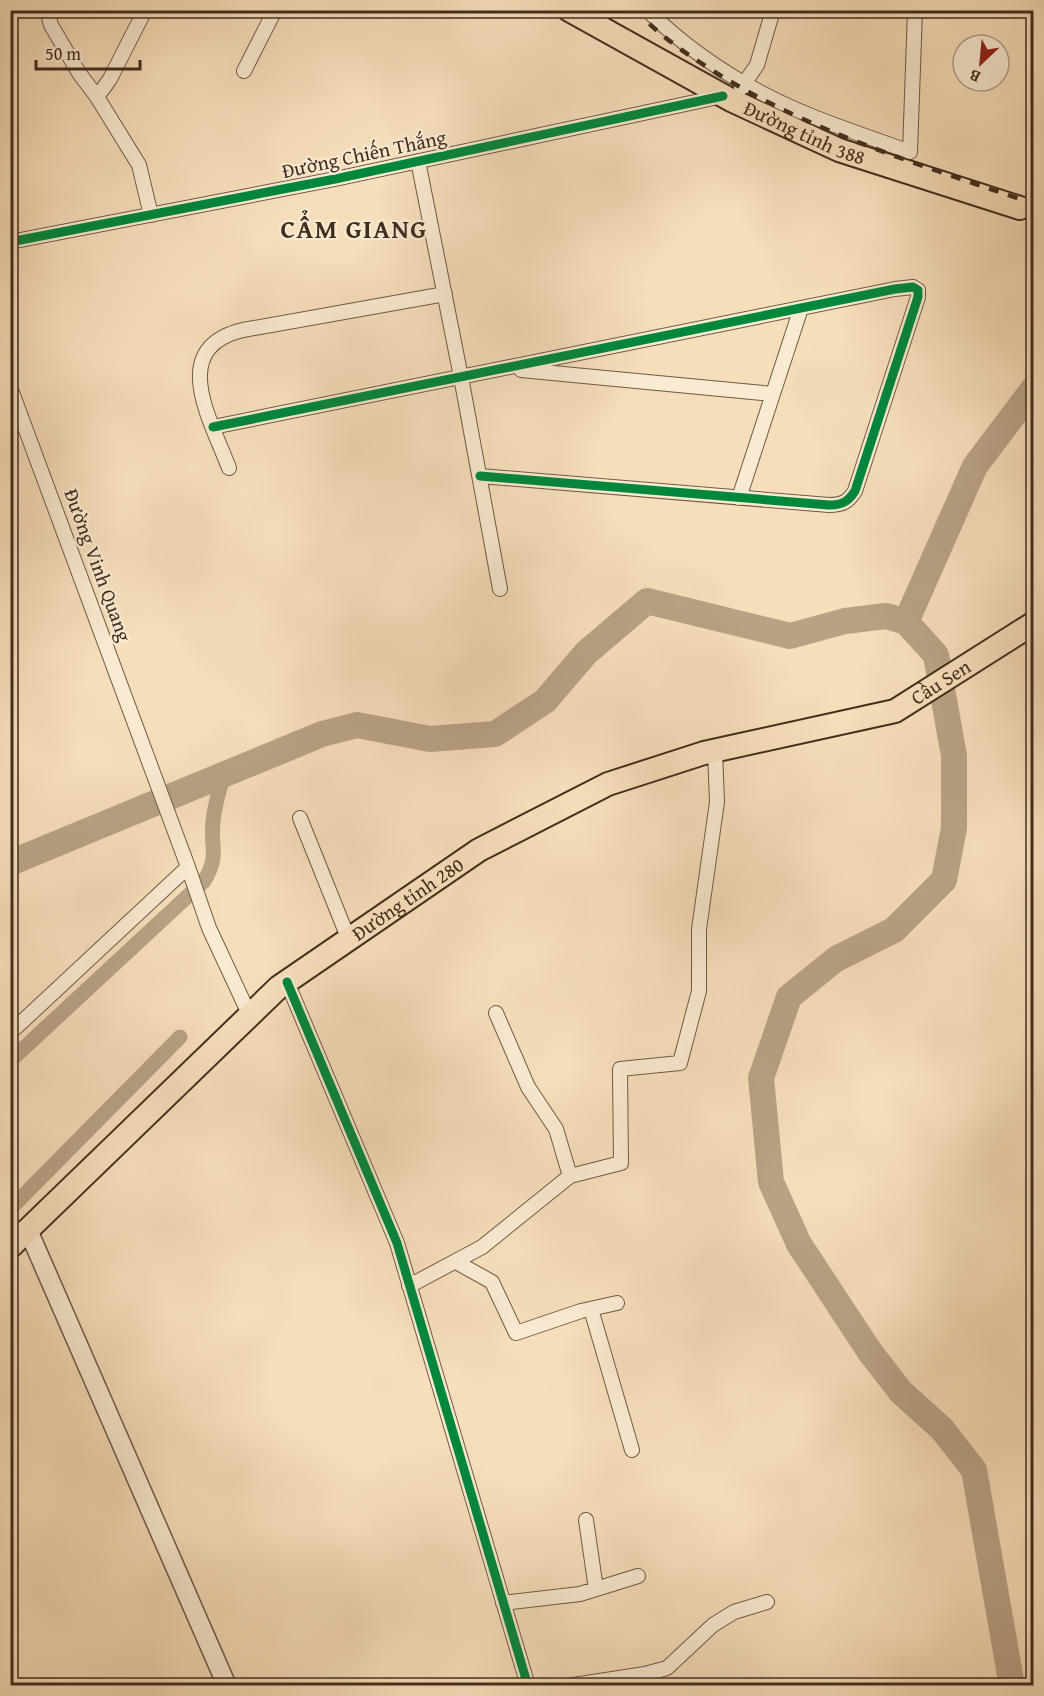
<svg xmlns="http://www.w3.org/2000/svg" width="1044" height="1696" font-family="'Gentium Book Plus',serif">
<rect width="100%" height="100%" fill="#f6deba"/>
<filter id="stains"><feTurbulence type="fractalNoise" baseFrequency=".00333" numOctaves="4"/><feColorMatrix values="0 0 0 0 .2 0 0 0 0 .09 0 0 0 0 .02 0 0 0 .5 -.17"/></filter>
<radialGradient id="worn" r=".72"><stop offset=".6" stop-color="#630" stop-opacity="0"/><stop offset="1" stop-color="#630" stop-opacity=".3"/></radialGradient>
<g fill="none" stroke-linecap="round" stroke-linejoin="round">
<path stroke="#b8a285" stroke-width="15" d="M10,1061L204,881C220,855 210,848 213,821C215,805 219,790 224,775
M10,1209L180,1037"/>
<path stroke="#b8a285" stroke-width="26" d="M906,622L975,466L1034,388
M10,863L322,734L357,725L430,739L495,734L545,701L586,653L647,601L790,636L845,621L886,616L906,622L936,655L954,756V828L944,880L894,930L836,959L789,997L761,1078L771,1182L799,1244L870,1352L901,1392L942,1429L974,1470L1012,1686"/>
<defs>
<path id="minor" d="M47,10L51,25L79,73L97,97L139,165L151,215
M647,10C690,52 742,86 797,110C834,126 872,138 910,152L915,10
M244,71L275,10
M741,88L757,65L773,10
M97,97L110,79L145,10
M418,161L461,377L500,589
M10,242L335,179L723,96
M521,370L773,394
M10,387L188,867
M213,427L895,289L913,287L918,290V297L855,491C848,502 842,505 829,505L480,476
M229,468C211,420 167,348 243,330L445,294
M739,498L801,308
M300,818L349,940
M287,982L397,1243L528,1686
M496,1013L528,1087L556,1129L570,1176
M10,1033L188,867L209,928L250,1016
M456,1262L492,1282L516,1333L581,1311L617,1303
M409,1286L482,1247L570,1176L621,1163L620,1069L680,1063L699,991V929L717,802L715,751
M591,1309L632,1450
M586,1520L596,1589
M503,1603L580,1594L638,1576
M567,1686L645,1674L667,1668L713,1625L734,1612L767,1602"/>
<path id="tertiary" d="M28,1230L227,1686"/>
<g id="primary">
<path id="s1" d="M569,10L731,100L839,150L1020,208"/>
<path id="s2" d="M10,1247L279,987L479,850L608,784L704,753L895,711L1034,623"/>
</g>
</defs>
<use href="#minor" stroke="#6e5946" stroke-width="16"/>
<use href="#tertiary" stroke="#6e5946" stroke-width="21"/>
<use href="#primary" stroke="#412d1f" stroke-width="26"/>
<use href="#minor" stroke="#f9ead2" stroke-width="14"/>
<use href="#tertiary" stroke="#f9ead2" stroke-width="18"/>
<use href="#primary" stroke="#f6deba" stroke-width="22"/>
<path stroke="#412d1f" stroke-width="4.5" stroke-dasharray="10 10" stroke-linecap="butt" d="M635,10C660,36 689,56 718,74C816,135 926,166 1034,204"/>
<defs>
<path id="cycleway" d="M10,242L335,179L723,96
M213,427L895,289L913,287L918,290V297L855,491C848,502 842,505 829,505L480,476
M287,982L397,1243L528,1686"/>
</defs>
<use href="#cycleway" stroke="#f9ead2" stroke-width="13"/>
<use href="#cycleway" stroke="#00873e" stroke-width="9"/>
</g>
<g text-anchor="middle" stroke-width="4.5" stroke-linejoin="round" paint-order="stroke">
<g font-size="20" fill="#412d1f" stroke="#f9ead2">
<text dy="7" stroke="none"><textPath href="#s1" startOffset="266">Đường tỉnh 388</textPath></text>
<text transform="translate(364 154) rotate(-12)" y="7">Đường Chiến Thắng</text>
<text transform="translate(98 565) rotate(70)" y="7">Đường Vinh Quang</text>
<text dy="7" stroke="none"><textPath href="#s2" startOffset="1112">Cầu Sen</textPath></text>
<text dy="7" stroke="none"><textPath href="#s2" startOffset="530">Đường tỉnh 280</textPath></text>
</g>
<g font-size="26" font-weight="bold" letter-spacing="1.5" fill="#412d1f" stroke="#f9ead2">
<text x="354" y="238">CẨM GIANG</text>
</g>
</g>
<rect width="1044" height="1696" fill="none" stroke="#f6deba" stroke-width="36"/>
<rect x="12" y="12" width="1020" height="1672" fill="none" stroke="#412d1f" stroke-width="3"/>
<rect x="18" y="18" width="1008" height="1660" fill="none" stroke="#412d1f" stroke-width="1.5"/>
<g transform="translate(981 63) rotate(206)"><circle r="28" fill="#f9ead2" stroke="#af9e8a" stroke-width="1.5"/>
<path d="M0-4.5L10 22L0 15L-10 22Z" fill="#8f2418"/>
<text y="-9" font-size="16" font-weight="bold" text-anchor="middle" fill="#412d1f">B</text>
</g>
<path d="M36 60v9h104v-9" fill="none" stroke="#412d1f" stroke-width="3"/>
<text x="45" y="60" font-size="18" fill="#412d1f" stroke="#f9ead2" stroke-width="4.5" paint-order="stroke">50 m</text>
<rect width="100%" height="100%" filter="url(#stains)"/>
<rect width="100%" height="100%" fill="url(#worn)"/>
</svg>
